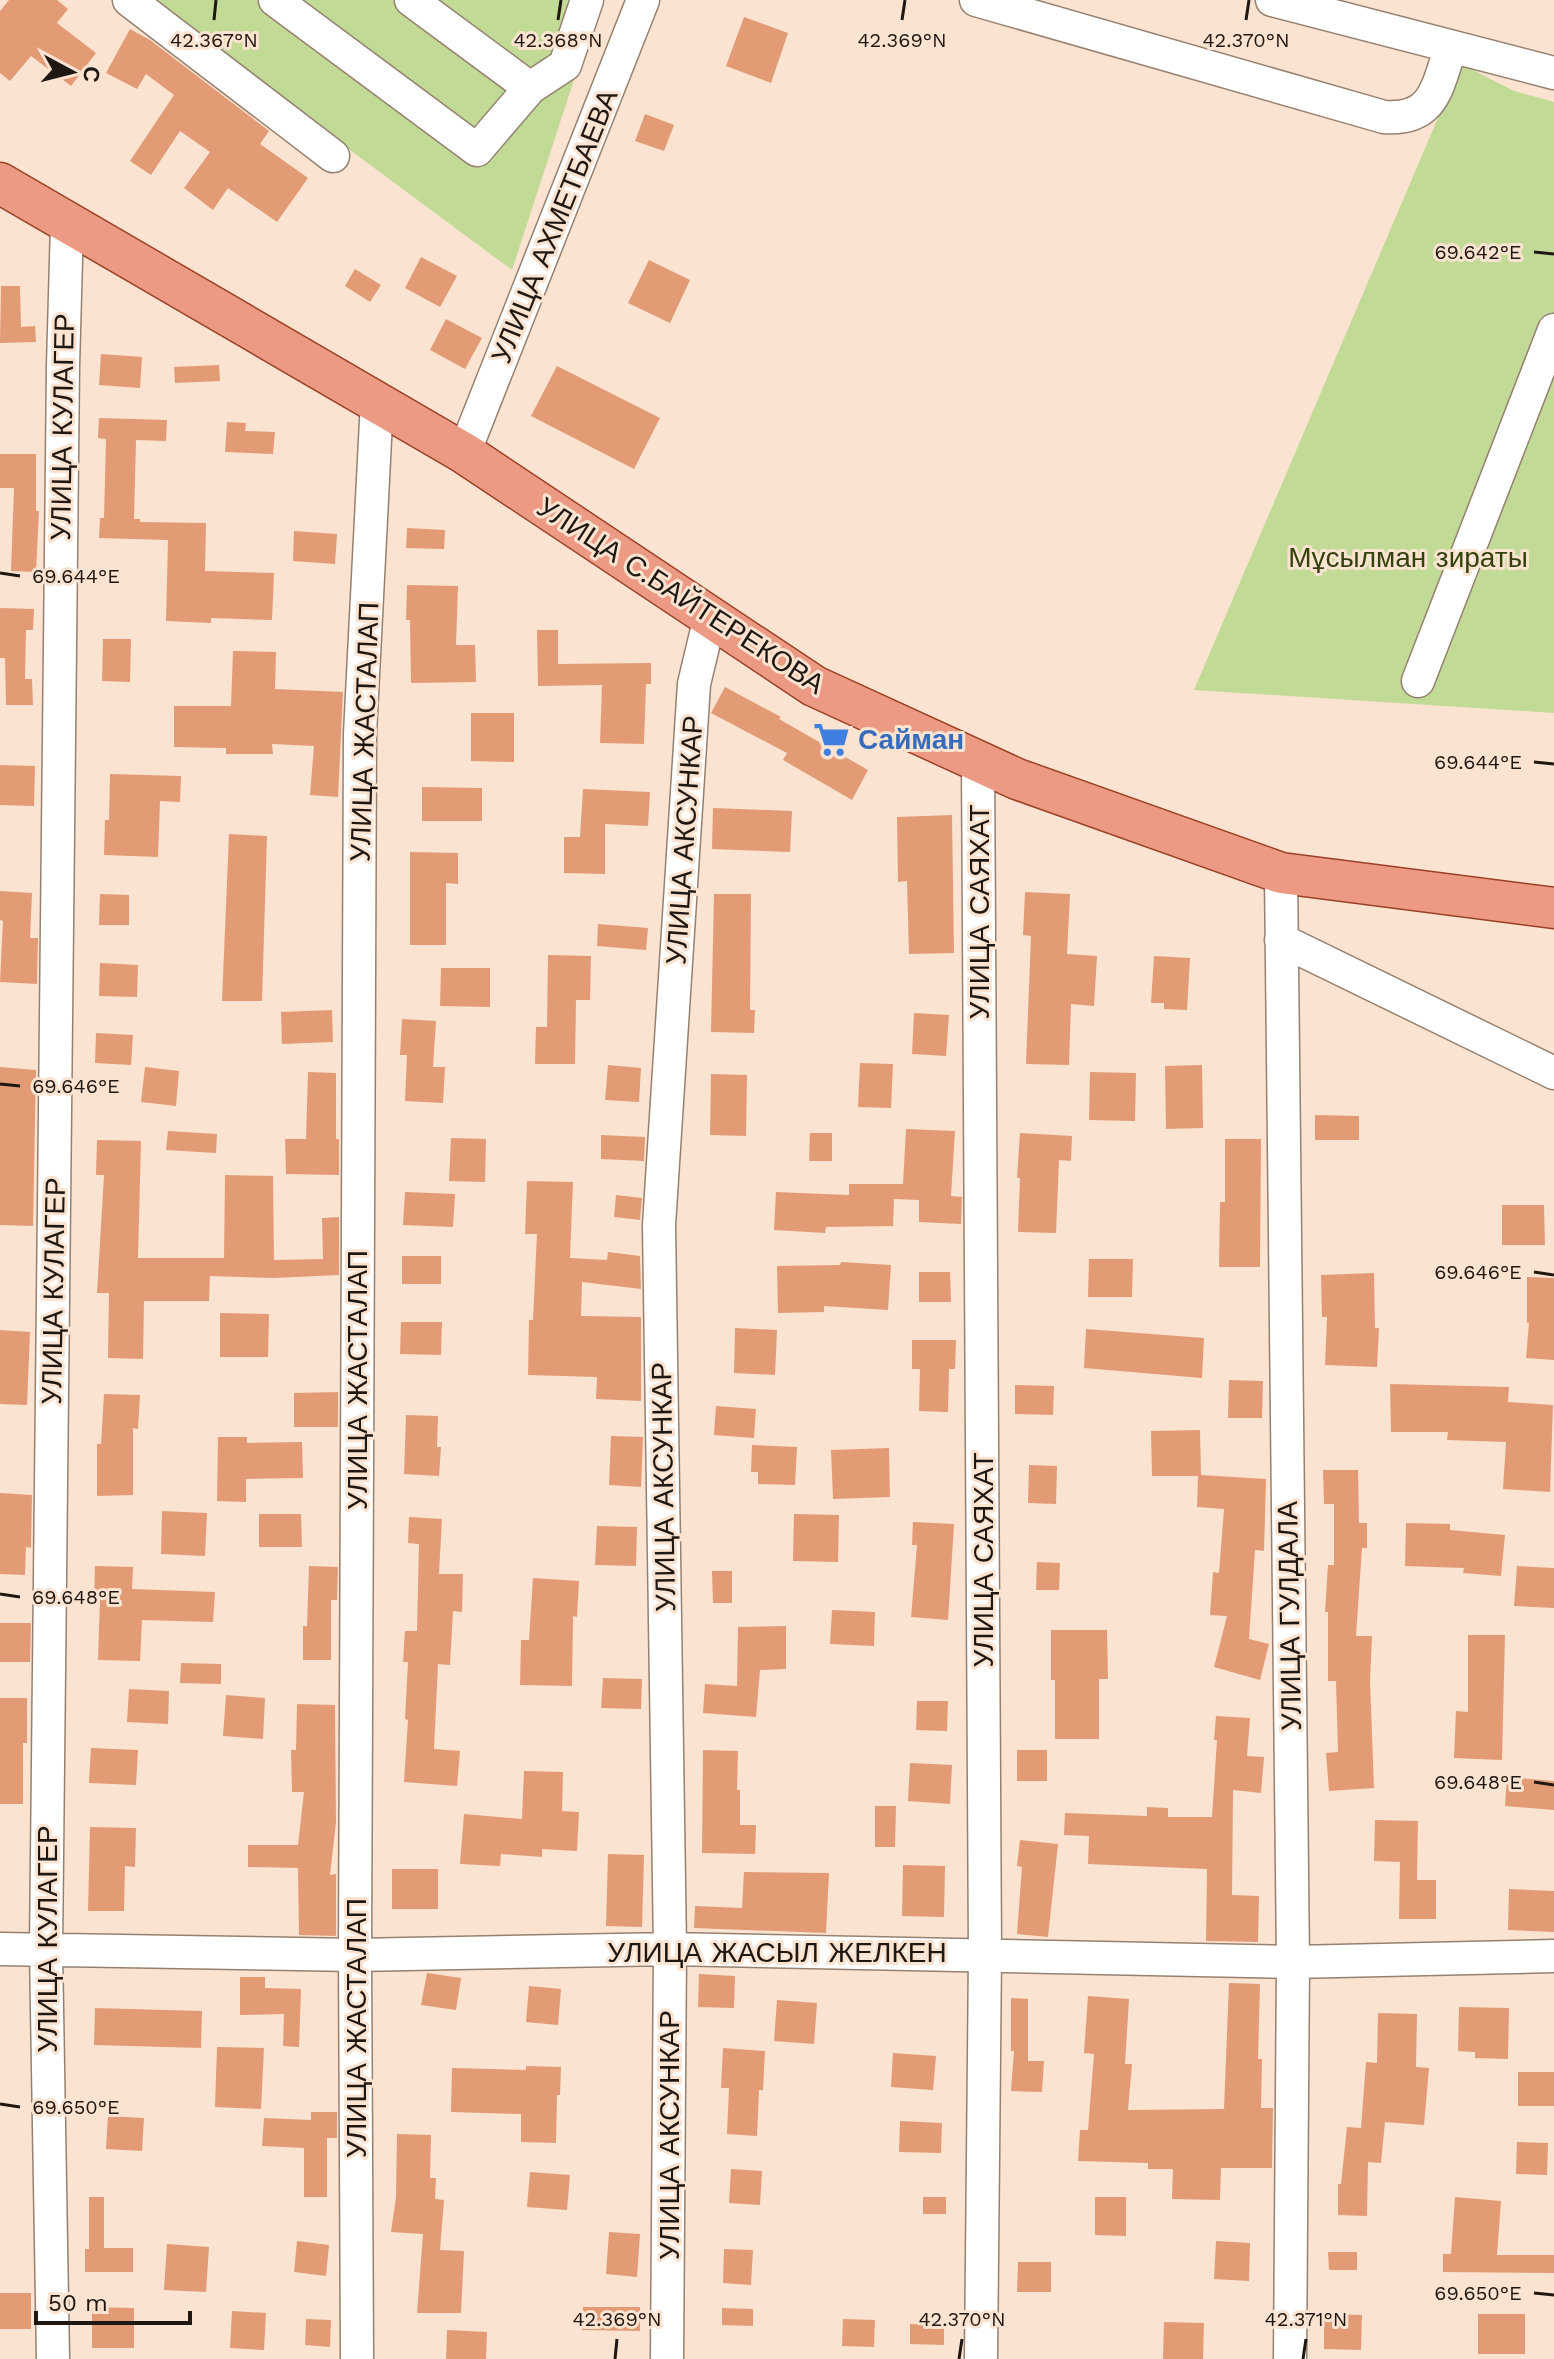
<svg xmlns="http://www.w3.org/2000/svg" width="1554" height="2359" font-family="'Work Sans',sans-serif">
<rect width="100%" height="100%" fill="#fae3d0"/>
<path fill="#c1da95" d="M148,0H600L512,270Z
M1461,64L1514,91L1554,102V713L1194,690Z"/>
<path fill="#e39b76" d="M9,0H57L68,9L57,23L96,53L71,86L31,56L10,81L0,73V11Z
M744,17L788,33L771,83L726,66Z
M130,29L150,40L269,131L260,144L308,178L277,222L228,188L213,210L184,188L210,152L180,131L151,175L130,161L174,95L146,74L137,89L106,73Z
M645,114L674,125L664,151L635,141Z
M421,257L457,276L440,307L405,288Z
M649,260L690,280L670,323L628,303Z
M355,269L381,285L370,302L345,286Z
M1,286H20L21,327L35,326L36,342L0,343Z
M446,319L482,338L465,369L430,350Z
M101,354L142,357L140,388L99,385Z
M219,365L220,381L175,383L174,367Z
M557,366L660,418L634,469L531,416Z
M99,418L167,420L166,441L136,440L134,519H140V522L206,523L205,571L274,573L272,620L211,618V623L166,621L168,540L99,538L100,518H104L106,439L98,438Z
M227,422L246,423L245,431L275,432L273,454L225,452Z
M0,454H36V511H39L36,572L11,571L14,488H0Z
M407,528L445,530L444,549L406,548Z
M294,531L337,534L335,564L293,561Z
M407,585L458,586L456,645H475L476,682L411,683L410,620H406Z
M0,608L34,609L33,630H26L25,679H32L33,705H6L5,658H0Z
M537,630H558V664L651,663V684H646L644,744L600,743L602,685L538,686Z
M103,639H131L130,682L102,681Z
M233,651L276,652L275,689L343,692L338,797L310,795L314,746L272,744L273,754H226V748L174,747V706H231Z
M725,687L781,717L779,719L868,770L852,800L783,760L787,753L711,713Z
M471,713H514V762L471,761Z
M0,765L35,766L34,806L0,805Z
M110,774L181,776L180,802L160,801L158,857L104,855L105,820H109Z
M422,787L482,788V821H422Z
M583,789L650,792L648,826L605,824V874L564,873V837H580Z
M713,808L792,811L790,852L712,849Z
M952,815L954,953L909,954L907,881L898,882L897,817Z
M229,834L267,836L262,1001H222Z
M410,852L458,853V884L446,883V945H410Z
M0,891L32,893L30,938H38L37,984L0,982L3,921L0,920Z
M1025,892L1070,894L1067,954L1097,956L1094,1006L1071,1004L1069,1065L1026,1064L1031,936L1023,935Z
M100,894L129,895V925H99Z
M714,894H751L750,1010H755L754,1033L711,1032Z
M598,924L648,928L646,950L597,946Z
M548,955L591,956L590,1000H576L575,1064H535L536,1027H547Z
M1154,956L1190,958L1187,1010L1164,1009V1003H1151Z
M100,963L138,965L137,997L99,996Z
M441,968H490V1007L440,1006Z
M332,1010L333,1042L282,1044L281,1012Z
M914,1013L949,1015L946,1056L912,1054Z
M402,1019L436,1021L433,1067H445L443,1103L405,1101L407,1055H400Z
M96,1033L133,1035L131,1065L95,1063Z
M860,1063L893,1064L891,1108L858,1107Z
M608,1065L641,1068L639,1102L605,1100Z
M1202,1065L1203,1128L1166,1129L1165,1066Z
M0,1067L36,1070L33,1226L0,1225Z
M145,1067L179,1071L176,1106L141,1102Z
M308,1072L336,1073V1139H339V1175L286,1174L285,1139H306Z
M1090,1072L1136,1073L1135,1121L1089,1120Z
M711,1074L747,1075L746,1136L710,1135Z
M1315,1115L1359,1116V1140H1315Z
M906,1129L955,1131L951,1196L962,1197L961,1224L919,1222V1200L894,1199L893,1226L826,1227L825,1233L774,1230L776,1192L849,1195V1184H903Z
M168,1131L217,1134L216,1153L166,1150Z
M810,1133H832V1161H809Z
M1020,1133L1072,1136L1071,1161L1059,1160L1056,1233L1018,1232L1020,1178H1017Z
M601,1135L645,1137L644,1161L601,1159Z
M451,1138L486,1139L485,1182L449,1181Z
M1225,1139H1261L1260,1267H1219L1220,1202H1225Z
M97,1140L141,1141L138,1258H224L225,1175L273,1176L274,1260L323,1259L322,1218L339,1217V1275L274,1278L210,1276L209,1301H144L143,1359L108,1358L109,1293H97L104,1175H96Z
M527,1181L573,1182L570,1258L607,1260L608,1252L640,1256L641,1289L582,1282L581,1316L641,1317V1401L596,1399L597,1377L528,1375L529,1320H533L537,1234H525Z
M405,1192L455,1194L453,1227L403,1225Z
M616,1195L642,1198L640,1220L614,1217Z
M1502,1205H1544L1545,1245H1502Z
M402,1256H441V1284H402Z
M1089,1259H1133L1132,1297H1088Z
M841,1262L891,1265L888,1310L824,1306V1312L778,1313L777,1266L840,1265Z
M919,1272H950L951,1302H919Z
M1374,1273L1375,1328H1379L1377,1367L1325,1365L1327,1317H1322L1321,1275Z
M1527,1277L1554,1278V1360L1526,1358L1529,1323H1527Z
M220,1313L269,1314L268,1357H220Z
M401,1322H442L441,1355L400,1354Z
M735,1328L777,1330L775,1375L734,1373Z
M1086,1329L1204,1338L1202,1378L1084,1368Z
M0,1330L30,1332L27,1405L0,1404Z
M912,1340H956L955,1369H949L948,1412L919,1411L920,1369H912Z
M1229,1380L1263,1381L1262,1418H1228Z
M1390,1384L1509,1387L1508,1402L1553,1405L1550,1492L1503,1489L1506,1442L1447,1440L1448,1432H1391Z
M1015,1385L1054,1386L1053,1415L1015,1414Z
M338,1392V1427H294V1393Z
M104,1394L140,1395L138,1429L133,1428V1495L97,1496V1444H101Z
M716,1406L756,1409L754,1438L714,1435Z
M406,1415L438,1416L437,1447H441L439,1476L404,1474Z
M1200,1430L1201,1475L1266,1479L1264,1551L1255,1550L1249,1639L1269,1644L1260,1680L1214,1667L1227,1616L1210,1615L1213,1572L1219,1573L1224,1509L1197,1507L1198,1476H1152L1151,1431Z
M611,1436L643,1437L641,1487L609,1485Z
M218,1437H247V1443L302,1442L303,1478L246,1479V1502L217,1501Z
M752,1445L797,1447L795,1485L758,1484V1472H751Z
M889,1448L890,1497L833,1499L831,1450Z
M1029,1465L1057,1466L1056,1504L1028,1503Z
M1323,1470H1358L1359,1523H1367V1548H1362L1356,1636H1372L1370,1681L1374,1788L1329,1791L1326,1753L1338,1752L1336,1681H1328V1612H1325L1328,1565H1334V1504H1324Z
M0,1493L32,1495L31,1548L26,1547L25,1575L0,1574Z
M162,1511L207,1513L205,1556L161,1554Z
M259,1514H301L302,1547H259Z
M794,1514L839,1515L838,1562L793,1561Z
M409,1517L442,1519L439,1574H463L462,1612L453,1611L450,1665L438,1664L434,1749L460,1751L457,1786L404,1782L408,1720L405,1719L408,1662H403L405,1631H417L419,1544L408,1543Z
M913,1522L954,1524L948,1620L911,1617L917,1545H912Z
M1406,1523L1450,1524V1530L1505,1535L1501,1576L1463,1573L1464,1568L1405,1566Z
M597,1526L637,1527L636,1566L595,1565Z
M1037,1562L1060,1563L1059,1590H1036Z
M95,1566L133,1567L132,1589L215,1592L213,1622L142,1620L140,1661L98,1660L100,1599L94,1598Z
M309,1566L338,1567L337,1600H331V1660H303V1626H307Z
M1517,1566L1554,1568V1608L1514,1606Z
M712,1571H732V1603H713Z
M533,1578L579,1581L577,1617L573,1616L572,1686L520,1685L521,1640H529Z
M832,1610L875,1612L874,1646L830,1644Z
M0,1623H31L30,1662H0Z
M786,1626V1669L760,1670L756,1717L703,1713L705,1684L737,1686L738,1627Z
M1051,1630H1107L1108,1679H1099V1739H1055V1680H1051Z
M1468,1635H1505L1502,1760L1454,1758L1456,1711L1468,1712Z
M181,1663L221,1664V1684L180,1683Z
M603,1678L642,1679L641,1709L601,1708Z
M129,1689L169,1691L168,1724L127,1722Z
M226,1695L265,1698L263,1739L223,1736Z
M0,1698H27V1743H23V1804H0Z
M917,1701H948L947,1731L916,1730Z
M297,1704L335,1705L336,1822L330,1875L336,1874V1936L299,1935L298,1868L248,1867V1845H298L304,1792H292L291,1750H296Z
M1216,1716L1250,1718L1247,1756L1264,1757L1261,1793L1233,1790L1232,1895L1259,1896L1258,1942L1206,1941L1207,1869L1088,1864L1089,1836L1064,1835L1065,1813L1147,1816V1807L1168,1808V1817H1212L1217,1740H1214Z
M91,1748L138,1750L136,1785L89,1783Z
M703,1750L738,1751L737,1790H740V1825H756L755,1854L702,1853Z
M1017,1750H1047V1781H1017Z
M910,1763L952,1765L950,1804L908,1801Z
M524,1771L563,1772L562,1811L579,1812L577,1851L542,1849V1857L501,1854L500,1866L460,1864L464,1814L522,1819Z
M1507,1777L1554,1781V1810L1505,1806Z
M875,1806H896L895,1847H875Z
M1375,1820L1418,1821L1417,1880H1436V1919H1399L1400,1862L1374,1861Z
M90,1827L136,1828L135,1867L125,1866L124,1911H88Z
M1020,1840L1058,1844L1048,1937L1017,1934L1022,1867L1017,1866Z
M608,1854L644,1855L642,1927L606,1926Z
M903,1865L945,1866L944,1917L902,1916Z
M392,1869H438V1909H392Z
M744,1872L829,1873L826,1933L694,1928L695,1906L742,1908Z
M1509,1889L1554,1891V1932L1508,1930Z
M427,1973L461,1978L456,2010L421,2005Z
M699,1974L735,1976L734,2008L698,2007Z
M240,1977H265V1988L301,1989L299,2047L283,2046L284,2014L240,2015Z
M1229,1983L1260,1984L1258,2059H1262L1261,2108H1273L1272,2168H1221L1220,2200L1172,2199L1173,2169H1148V2163L1078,2161L1080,2130H1088L1094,2054L1084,2053L1088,1996L1129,1999L1125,2064H1132L1128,2110L1224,2109Z
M529,1986L561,1989L558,2025L526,2022Z
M1011,1998L1028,1999V2061H1044L1042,2092L1011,2091L1014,2051H1011Z
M777,2000L817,2003L814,2044L774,2041Z
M1459,2007L1509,2008L1508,2059L1475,2058V2052L1458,2051Z
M95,2008L202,2011L201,2048L94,2045Z
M1378,2013L1417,2014L1416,2067L1429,2068L1424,2125L1385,2122L1381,2163L1368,2162L1367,2216L1338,2215V2184H1341L1347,2127L1361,2128L1366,2062L1377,2063Z
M217,2047L264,2048L261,2109L215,2107Z
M723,2048L765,2051L763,2090H759L757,2136L727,2134L729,2088H721Z
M893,2053L936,2056L933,2090L891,2087Z
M526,2066L561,2067L560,2095H557L556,2143L521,2142V2114L451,2112L452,2068L526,2070Z
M1518,2072H1554V2106H1518Z
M311,2112H337V2138H327V2197H304V2148L262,2146L264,2118L311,2120Z
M108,2116L144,2118L142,2151L106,2149Z
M900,2121L942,2123L941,2153L899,2152Z
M397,2134L431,2135L430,2178H436L435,2199L444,2200L440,2250L464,2251L461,2313H417L423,2234L391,2232L396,2197Z
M1517,2142L1548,2143L1547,2175L1516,2174Z
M731,2169L762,2171L760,2205L729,2203Z
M530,2172L570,2175L567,2210L527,2207Z
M89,2197H104V2248H133V2272H85V2249H89Z
M923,2197H946V2214H923Z
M1095,2197H1126V2236L1095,2235Z
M1455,2197L1501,2201L1497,2255H1554V2273L1443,2272V2254H1451Z
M609,2232L640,2234L637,2277L606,2274Z
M297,2241L329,2245L326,2276L294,2272Z
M1216,2241L1250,2243L1249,2281L1214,2279Z
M167,2244L209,2247L206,2292L164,2290Z
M724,2249L753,2250L751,2285L723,2283Z
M1328,2252H1357V2270H1329Z
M1018,2262H1051V2292H1017Z
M0,2293H31V2329H0Z
M92,2307L134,2308V2348H92Z
M583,2307H640V2331L582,2330Z
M722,2308L753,2309V2326L722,2325Z
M232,2311L266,2313L264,2350L230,2348Z
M1324,2314L1362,2315L1361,2350L1324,2349Z
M1478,2314H1525V2354H1478Z
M306,2319L331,2320L330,2347L305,2345Z
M843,2319L875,2320L874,2347L842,2346Z
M1164,2322L1204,2323L1203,2359H1163Z
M910,2324L944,2325V2345L910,2344Z
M447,2330L487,2332L486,2359H446Z"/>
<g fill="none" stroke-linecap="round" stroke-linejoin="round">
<defs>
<path id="minor" d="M129,0L333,156
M275,0L477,150L530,88L565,65L587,0
M411,0L530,88
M976,0L1384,117C1435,121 1437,86 1451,47
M1272,0L1554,73
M464,453L643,0
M1418,681L1554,330
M978,761L985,1954L981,2359
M1281,873L1293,1962L1290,2359
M1281,940L1554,1073
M0,1949L355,1955L670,1949L1293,1962L1554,1956
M53,2359L46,1950L63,366L67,224
M357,2359L355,1955L360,734L377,401
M667,2359L670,1949L659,1225L694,684L710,617"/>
<path id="major" d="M0,183L464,453L814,686L1017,779L1281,873L1554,908"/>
</defs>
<use href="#minor" stroke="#968170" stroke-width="35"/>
<use href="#major" stroke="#9c4126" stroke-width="43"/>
<use href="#minor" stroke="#fff" stroke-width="32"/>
<use href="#major" stroke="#ec9a83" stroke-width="40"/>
</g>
<path fill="none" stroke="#1f1711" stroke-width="3" d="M214,20L216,0M558,20L561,0M902,20L905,0M1246,20L1249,0M1534,252L1554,254M0,573L20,576M1534,762L1554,764M0,1084L20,1086M1534,1272L1554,1275M0,1594L20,1597M1534,1782L1554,1785M0,2104L20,2107M1534,2293L1554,2295M615,2359L617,2339M959,2359L962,2339M1303,2359L1306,2339"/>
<defs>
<symbol id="supermarket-bare" viewBox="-9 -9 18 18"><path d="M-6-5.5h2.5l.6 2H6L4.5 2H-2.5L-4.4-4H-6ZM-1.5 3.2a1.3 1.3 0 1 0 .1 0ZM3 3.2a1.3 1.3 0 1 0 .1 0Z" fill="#3f7fe0" stroke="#fae3d0" stroke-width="2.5" paint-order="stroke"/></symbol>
</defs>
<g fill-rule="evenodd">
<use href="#supermarket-bare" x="806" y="714" width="51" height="51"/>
</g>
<g text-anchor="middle" stroke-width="6" stroke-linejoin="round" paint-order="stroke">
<g font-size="28" fill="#1f1711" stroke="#fae3d0">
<text transform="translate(554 226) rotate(-68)" y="10">УЛИЦА АХМЕТБАЕВА</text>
<text transform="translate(62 427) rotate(-89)" y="10">УЛИЦА КУЛАГЕР</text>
<text transform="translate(681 595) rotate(33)" y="10">УЛИЦА С.БАЙТЕРЕКОВА</text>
<text transform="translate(364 732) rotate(-88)" y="10">УЛИЦА ЖАСТАЛАП</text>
<text transform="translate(684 840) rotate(-86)" y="10">УЛИЦА АКСУНКАР</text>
<text transform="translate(979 912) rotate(-90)" y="10">УЛИЦА САЯХАТ</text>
<text transform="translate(53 1291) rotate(-89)" y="10">УЛИЦА КУЛАГЕР</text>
<text transform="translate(357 1380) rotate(-90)" y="10">УЛИЦА ЖАСТАЛАП</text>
<text transform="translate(663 1487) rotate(-91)" y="10">УЛИЦА АКСУНКАР</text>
<text transform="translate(983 1560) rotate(-90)" y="10">УЛИЦА САЯХАТ</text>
<text transform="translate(1289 1616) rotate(-91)" y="10">УЛИЦА ГУЛДАЛА</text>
<text transform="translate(47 1939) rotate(-90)" y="10">УЛИЦА КУЛАГЕР</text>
<text x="777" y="1962">УЛИЦА ЖАСЫЛ ЖЕЛКЕН</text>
<text transform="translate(356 2028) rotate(-90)" y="10">УЛИЦА ЖАСТАЛАП</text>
<text transform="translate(669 2135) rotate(-90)" y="10">УЛИЦА АКСУНКАР</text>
</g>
<g font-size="28" fill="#33420d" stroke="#fae3d0">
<text x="1408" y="567">Мұсылман зираты</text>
</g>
<g font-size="28" font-weight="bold" fill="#366cbe" stroke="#fae3d0" text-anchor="start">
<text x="858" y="749">Сайман</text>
</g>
</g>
<g font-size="20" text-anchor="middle" fill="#1f1711" stroke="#fae3d0" stroke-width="6" stroke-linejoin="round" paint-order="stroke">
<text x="214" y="47">42.367°N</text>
<text x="558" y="47">42.368°N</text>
<text x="902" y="47">42.369°N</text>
<text x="1246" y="47">42.370°N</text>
<text x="1478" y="259">69.642°E</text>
<text x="76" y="583">69.644°E</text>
<text x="1478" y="769">69.644°E</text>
<text x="76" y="1093">69.646°E</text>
<text x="1478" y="1279">69.646°E</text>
<text x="76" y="1604">69.648°E</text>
<text x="1478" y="1789">69.648°E</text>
<text x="76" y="2114">69.650°E</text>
<text x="1478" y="2300">69.650°E</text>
<text x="617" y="2326">42.369°N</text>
<text x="962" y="2326">42.370°N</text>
<text x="1306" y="2326">42.371°N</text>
</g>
<g transform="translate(72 72) rotate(97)" stroke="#fae3d0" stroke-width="6" paint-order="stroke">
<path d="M0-6L14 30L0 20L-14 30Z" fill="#1f1711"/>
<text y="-12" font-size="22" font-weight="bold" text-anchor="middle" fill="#1f1711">С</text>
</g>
<path d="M36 2311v12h154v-12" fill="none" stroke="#1f1711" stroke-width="4"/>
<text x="48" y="2311" font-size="24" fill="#1f1711" stroke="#fae3d0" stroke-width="6" paint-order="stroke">50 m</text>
</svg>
